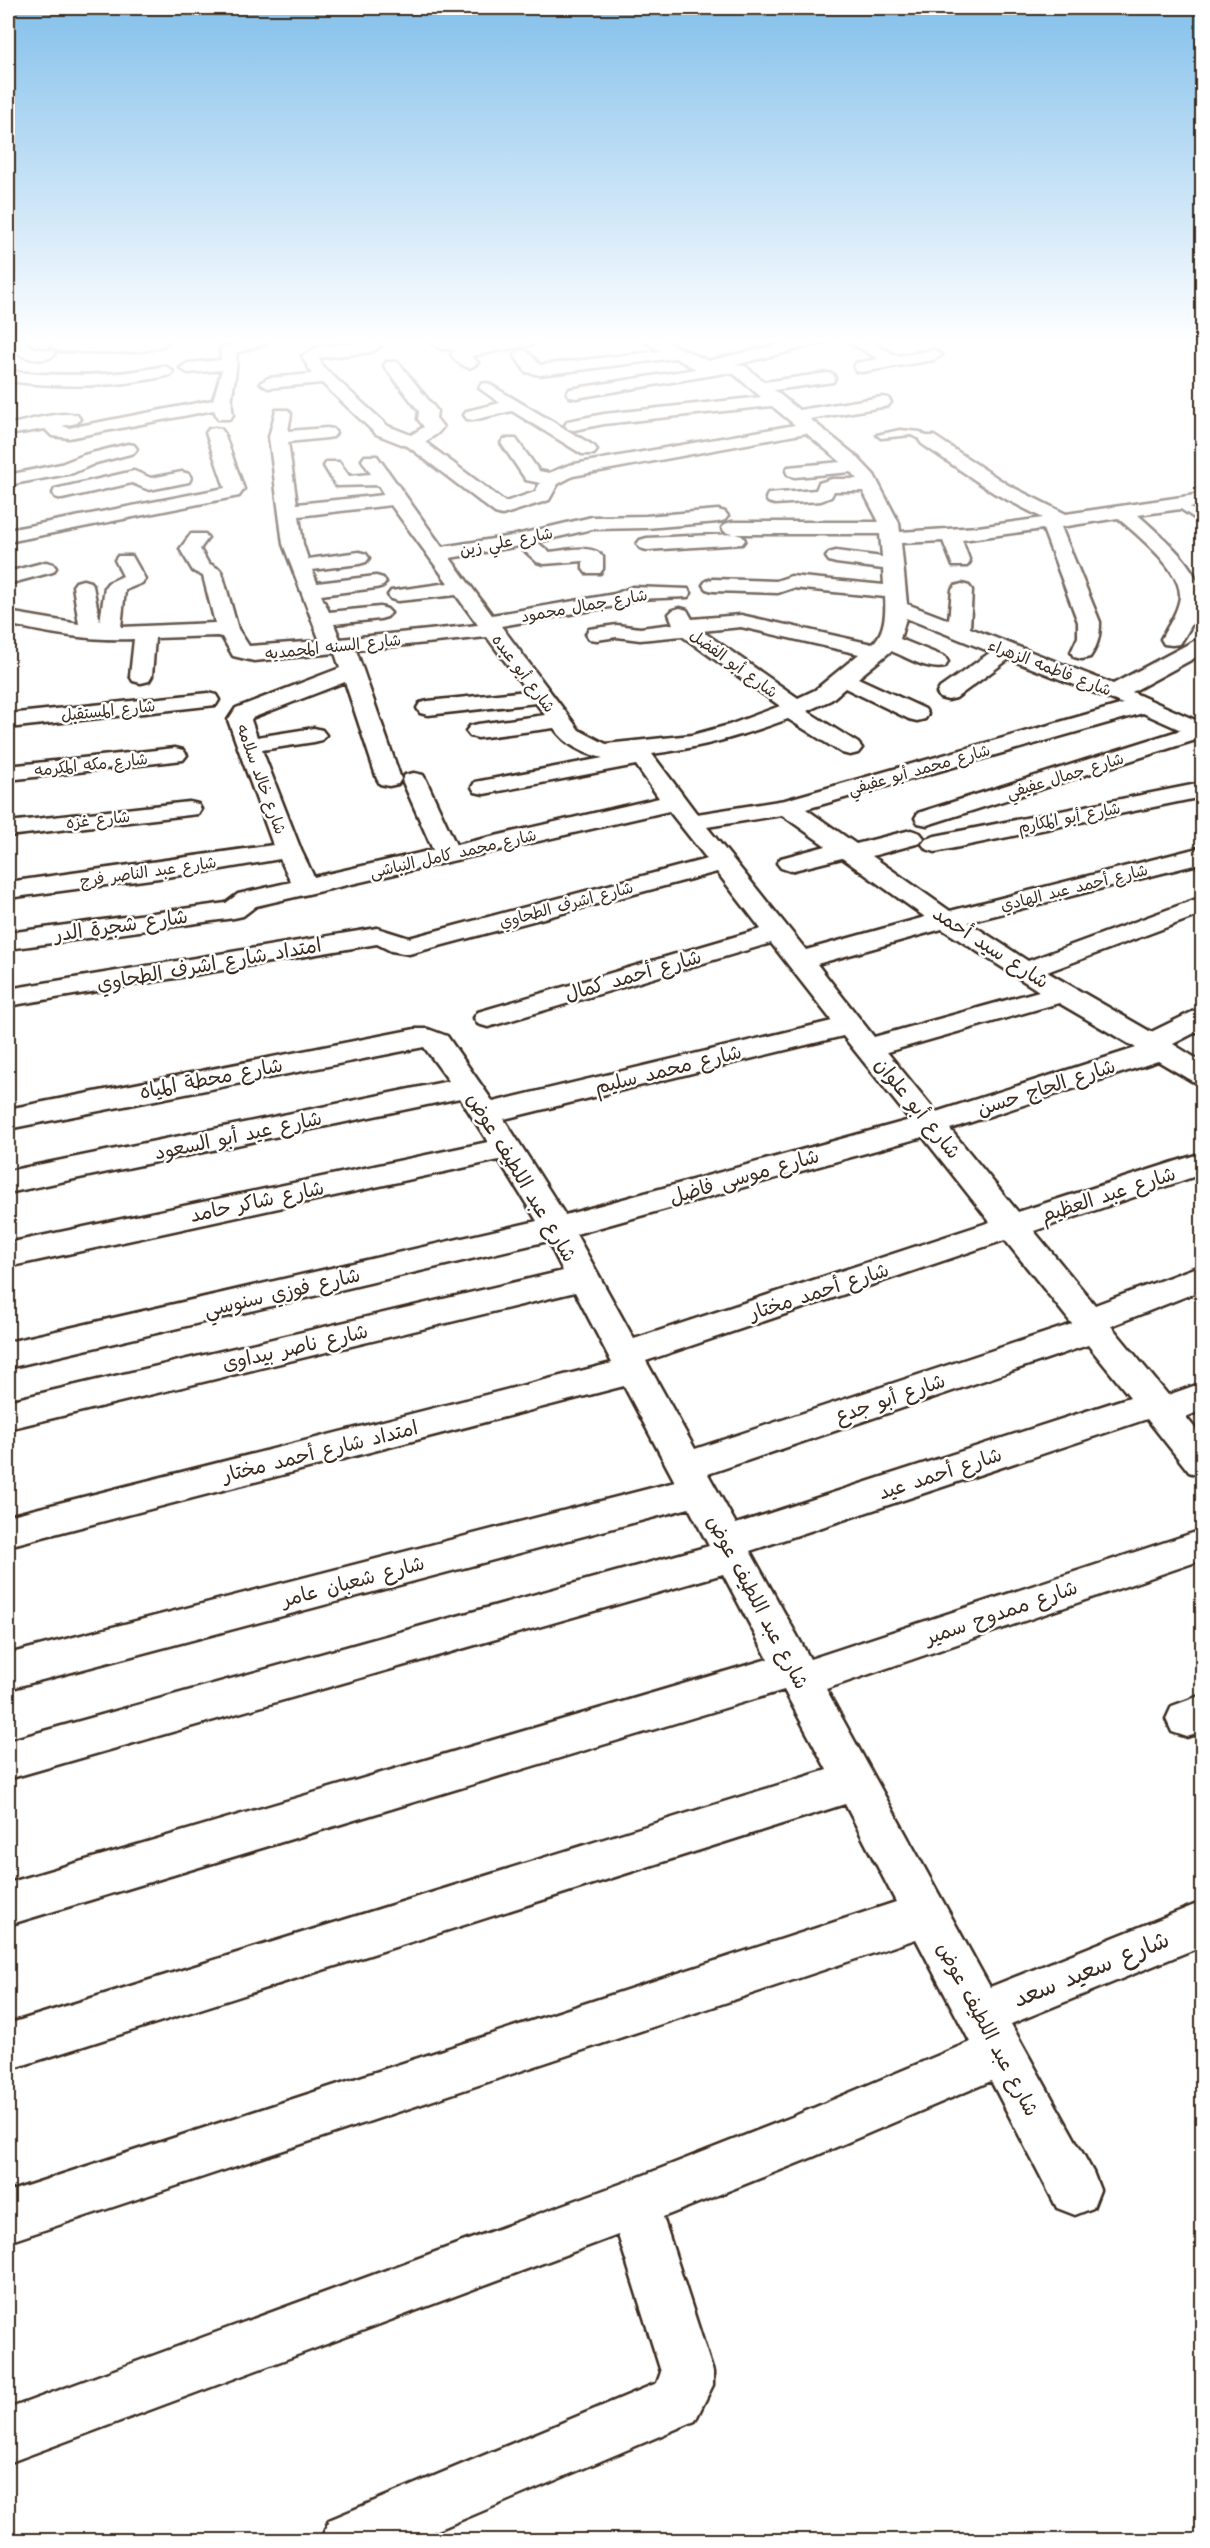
<svg xmlns="http://www.w3.org/2000/svg" width="1210" height="2548" font-family="'Architects Daughter','Playpen Sans Arabic',sans-serif">
<rect width="100%" height="100%" fill="#fff"/>
<filter id="ink" filterUnits="userSpaceOnUse"><feTurbulence type="fractalNoise" baseFrequency=".0167" numOctaves="2"/><feDisplacementMap in="SourceGraphic" scale="12" xChannelSelector="R" yChannelSelector="G"/><feConvolveMatrix kernelMatrix="1 2 1 2 8 2 1 2 1" color-interpolation-filters="sRGB"/></filter>
<g filter="url(#ink)">
<g fill="none" stroke-linecap="round" stroke-linejoin="round">
<defs>
<path id="service" d="M900,430L920,432L932,440L928,443L911,435L881,438L877,435Z
M1176,502H1182L1202,516V523L1176,506Z"/>
<path id="minor" d="M9,339H25V342L34,348L53,351L55,354C44,366 9,357 9,339Z
M150,339H172C156,359 84,351 59,351L51,346L59,341L113,342Z
M248,339H265L266,341L264,344L236,353C239,378 228,392 233,415L230,419H218L214,410L69,438L52,436L45,429L8,435V425C26,421 60,411 77,415L80,419L77,423L62,426L69,428L213,400L222,370L188,373L180,368L188,363L221,360L220,350L222,347Z
M425,339L449,341L489,339L491,343L510,339H542L534,344L472,356L478,363L470,368C462,366 455,361 451,354L456,350L441,349Z
M641,339H661L708,361L801,339H829L827,342L735,365L745,366L764,382L827,373L833,374L835,378L833,382L774,390L799,410L882,397L888,398L891,402L888,406L810,419L856,456L874,475L899,523L900,532L978,527L1043,518L994,493L922,444L919,440L922,436H934L1008,485L1066,514L1202,494V506L1138,515C1158,533 1196,564 1200,591C1203,608 1189,630 1180,644L1172,645L1164,644L1161,639C1168,626 1178,612 1180,597C1182,570 1137,535 1118,518L1061,527L1100,622C1100,636 1098,645 1090,657L1082,659L1074,657L1071,652L1078,637V622L1043,529L962,540L970,562L967,566H953L943,541L901,543L907,604L949,620L952,590L955,586L962,584L969,586L972,590L970,628L1113,684L1194,641L1202,640V654L1132,692L1202,723V738L927,825L918,823L915,818L918,813L1181,730L1143,713L806,809L856,844L911,830L920,833L924,838L920,843L872,856L950,911L1202,847V863L968,922L1028,961L1202,897V914L1047,972L1151,1032L1192,1012L1202,1009V1029L1173,1044L1202,1062V1083L1192,1081L1158,1061L950,1129L1018,1212L1202,1153V1174L1034,1231L1095,1305L1202,1265V1290L1111,1326L1168,1395L1202,1383V1410L1186,1417L1202,1437V1476L1189,1472L1147,1419L750,1551L810,1659L1202,1530V1560L826,1689L990,1987L1202,1902V1946L1011,2024L1093,2172L1100,2190L1093,2208L1075,2215L1057,2208L991,2081L813,2157L663,2217L713,2372V2385L695,2421L414,2540H321L329,2520L657,2383L661,2372L618,2235L8,2463V2409L634,2179L792,2117L970,2042L916,1939L8,2242V2192L896,1902L845,1804L8,2070V2024L827,1770L784,1690L8,1925V1883L768,1659L723,1574L8,1779V1741L709,1546L689,1508L8,1689V1654L675,1482L624,1386L8,1546V1516L612,1363L575,1292L8,1429V1401L563,1271L548,1241L8,1368V1342L537,1221L499,1160L8,1267V1243L488,1142L460,1098L8,1193V1171L449,1081L424,1047L8,1129V1109L415,1029H428L447,1036L493,1102L832,1021L771,943L488,1027L478,1024L474,1018L478,1012L761,929L717,872L409,954L391,951L377,944L8,1006V989L377,928L409,938L707,859L669,811L256,906L243,916L234,918L8,949V933L226,903L238,894L291,882L280,859L204,872L8,898V882L273,845L228,720L236,708L340,668L335,653L254,661L233,656L222,637L217,636L155,638L152,676L149,681L141,683L133,681L130,676L134,639C91,641 49,634 8,624V612L79,624L73,586L76,582L83,580L90,582L93,586L100,622L105,587L108,583L123,576L115,560L118,556H132L145,579L142,583L125,590L121,627L215,623L203,576L193,571L180,549L191,534H205L208,538L200,549L208,563L219,569L222,573L238,629L249,646L320,641L283,544L269,437L276,410H288L291,414L288,431L327,428L333,429L336,433L333,437L327,438L288,442L297,504L384,495L378,485L336,486L324,466L327,462H339L349,476L371,474L362,460L365,456H377L442,547L512,536L592,517L646,516L718,510L725,512L728,516L725,520L718,522L646,528L592,529L537,542L549,552C564,551 593,543 603,557V569L600,573H586L583,569V561L544,564L537,562L519,546L450,558L492,615L615,594L632,587L688,589L691,593L688,597L636,599L621,605L501,626L579,730L606,744L692,735L729,725L780,706L682,636L640,640L617,637L597,640L589,639L586,634L589,629L617,625L640,628L673,624L669,614L673,610L680,608L687,610L692,619L741,615L872,644C885,633 886,613 885,597L793,588L778,593L713,591L706,589L703,585L706,581L713,579L776,581L791,576L884,585L883,569L836,563L829,561L826,557L829,553L836,551L882,557L880,534H732L725,532L722,528L725,524L732,522H879L863,491H834L831,497L821,501L775,504L768,502L766,498L768,494L816,490L819,483L832,479H857L851,472L795,477L788,475L786,471L788,467L841,462L806,433L573,476L558,484L549,500L502,515L495,513L409,447L376,434L322,383L268,388L260,383L268,378L312,374L302,356L317,347L372,342L378,344L380,347L372,352L319,358L323,367L388,426L411,435L424,427L418,419L419,411L384,366L386,362H398L434,407L437,411L436,418L443,427L438,433L425,442L505,502L535,492L540,483L526,480L501,443L504,439H516L539,471L549,473L569,465L795,425L772,406L604,424L574,430L568,429L565,425L568,421L604,414L761,397L734,374L725,373L576,398L570,397L567,393L570,389L696,369L675,358L540,375L526,372L514,355L522,350L528,352L540,365L660,351ZM391,505L448,583L391,591L388,595L391,599L398,601L456,595L478,625L340,639L334,624L380,619L387,617L391,613L387,609L380,607L329,612L321,595L376,588L383,586L386,582L383,578L376,576L317,583L312,570L359,564L366,562L369,558L366,554L359,552L308,559L303,544L299,516ZM906,618L991,652L940,688L937,693L940,698L948,700L956,698L1009,659L1123,704L785,800L697,814L652,754C701,748 742,736 788,719L842,753L850,755L858,753L862,748L858,743L807,711L831,700L845,688L909,719L917,721L925,719L928,714L925,709L858,678L891,651C907,657 927,671 945,667L948,662L945,657L900,639ZM741,627L859,654L815,690L798,698L702,631ZM487,637L527,691L428,701L420,703L417,708L420,713L428,715L536,703L545,715L478,724L470,726L466,731L470,736L478,738L554,728C566,745 582,753 603,758L475,782L472,787L475,792L484,794L636,765L659,798L456,845L426,780L423,775L414,773L405,775L402,780L433,850L314,877L301,850L262,750L314,742L322,740L326,735L322,730L314,728L257,737L251,720L252,718L345,682L377,779L380,784L389,786L398,784L401,779L356,650ZM782,815L826,846L781,858L777,863L781,868L790,871L842,858L925,917L806,950L707,827ZM942,929L1039,991L874,1037L817,964ZM1059,1003L1136,1048L936,1112L887,1052ZM843,1036L910,1120L565,1215L504,1119ZM923,1137L990,1222L634,1339L576,1234ZM1005,1240L1072,1324L695,1449L646,1361ZM1088,1345L1130,1397L736,1524L708,1474Z
M844,339H864L897,356L934,350L942,355L934,360L862,372L856,371L854,367L856,363L878,359Z
M165,366L173,371L171,375C117,388 62,388 8,381V371C61,377 112,377 165,366Z
M487,383L594,446L597,450L594,454H582L512,411L473,420L467,419L464,415L467,411L500,403L479,388L481,384Z
M215,428L221,429L224,433L244,489L239,496L8,542V530L225,488L206,433L209,429Z
M128,444L134,445L137,449L134,453L96,463L73,473L8,485V475L61,464L84,455Z
M134,471L151,478L182,472L189,474L191,478L189,482L149,490L132,483L62,499L55,497L53,493L55,489Z
M735,534L742,536L745,540L742,544L647,550L640,548L637,544L640,540L647,538Z
M46,562L53,564L56,568L53,572L8,584V572Z
M208,693L216,695L219,700L216,705L8,728V714Z
M175,748L183,750L187,755L183,760L8,780V766Z
M1202,783V797L935,852L926,849L922,844L926,839L935,836Z
M189,802L198,804L201,809L198,814L8,836V822Z
M1202,1695V1732L1187,1737L1172,1732L1166,1719L1172,1706Z"/>
</defs>
<use href="#service" stroke="#3b2a1e" stroke-width="5"/>
<use href="#minor" stroke="#3b2a1e" stroke-width="5"/>
<use href="#service" fill="#fff" fill-rule="evenodd"/>
<use href="#minor" fill="#fff" fill-rule="evenodd"/>
</g>
</g>
<linearGradient id="sky" x2="0" y2="1"><stop stop-color="#84c0eb"/><stop offset="0.49" stop-color="#fff"/><stop offset="1" stop-color="#fff" stop-opacity="0"/></linearGradient>
<rect width="1210" height="696" fill="url(#sky)"/>
<g text-anchor="middle" stroke-width="5" stroke-linejoin="round" paint-order="stroke">
<g font-size="16" fill="#3b2a1e" stroke="#fff">
<text transform="translate(506 541) rotate(-11)" y="6">شارع علي زين</text>
<text transform="translate(584 605) rotate(-10)" y="6">شارع جمال محمود</text>
<text transform="translate(333 646) rotate(-6)" y="6">شارع السنه المحمديه</text>
<text transform="translate(734 663) rotate(36)" y="6">شارع أبو الفضل</text>
<text transform="translate(1050 667) rotate(21)" y="6">شارع فاطمه الزهراء</text>
<text transform="translate(524 673) rotate(53)" y="6">شارع أبو عبده</text>
<text transform="translate(108 710) rotate(-6)" y="6">شارع المستقبل</text>
<text transform="translate(91 764) rotate(-6)" y="6">شارع مكه المكرمه</text>
<text transform="translate(919 769) rotate(-16)" y="6">شارع محمد أبو عفيفي</text>
<text transform="translate(1065 775) rotate(-17)" y="6">شارع جمال عفيفي</text>
<text transform="translate(262 779) rotate(70)" y="6">شارع خالد سلامه</text>
<text transform="translate(1069 817) rotate(-11)" y="6">شارع أبو المكارم</text>
<text transform="translate(98 819) rotate(-6)" y="6">شارع غزه</text>
<text transform="translate(453 853) rotate(-13)" y="6">شارع محمد كامل النباشى</text>
<text transform="translate(148 871) rotate(-8)" y="6">شارع عبد الناصر فرج</text>
<text transform="translate(1074 887) rotate(-14)" y="6">شارع أحمد عبد الهادي</text>
<text transform="translate(566 904) rotate(-15)" y="6">شارع اشرف الطحاوي</text>
</g>
<g font-size="20" fill="#3b2a1e" stroke="#fff">
<text transform="translate(121 925) rotate(-8)" y="7">شارع شجرة الدر</text>
<text transform="translate(991 947) rotate(33)" y="7">شارع سيد أحمد</text>
<text transform="translate(209 964) rotate(-10)" y="7">امتداد شارع اشرف الطحاوي</text>
<text transform="translate(633 975) rotate(-16)" y="7">شارع أحمد كمال</text>
<text transform="translate(668 1069) rotate(-14)" y="7">شارع محمد سليم</text>
<text transform="translate(211 1078) rotate(-11)" y="7">شارع محطة المياه</text>
<text transform="translate(1046 1087) rotate(-18)" y="7">شارع الحاج حسن</text>
<text transform="translate(918 1108) rotate(51)" y="7">شارع أبو علوان</text>
<text transform="translate(238 1135) rotate(-12)" y="7">شارع عيد أبو السعود</text>
<text transform="translate(744 1176) rotate(-16)" y="7">شارع موسى فاضل</text>
<text transform="translate(522 1177) rotate(59)" y="7">شارع عبد اللطيف عوض</text>
<text transform="translate(1108 1194) rotate(-18)" y="7">شارع عبد العظيم</text>
<text transform="translate(257 1201) rotate(-12)" y="7">شارع شاكر حامد</text>
<text transform="translate(819 1291) rotate(-18)" y="7">شارع أحمد مختار</text>
<text transform="translate(282 1292) rotate(-13)" y="7">شارع فوزي سنوسي</text>
<text transform="translate(295 1347) rotate(-13)" y="7">شارع ناصر بيداوى</text>
<text transform="translate(890 1398) rotate(-19)" y="7">شارع أبو جدع</text>
<text transform="translate(320 1451) rotate(-14)" y="7">امتداد شارع أحمد مختار</text>
<text transform="translate(940 1473) rotate(-18)" y="7">شارع أحمد عيد</text>
<text transform="translate(353 1581) rotate(-15)" y="7">شارع شعبان عامر</text>
<text transform="translate(758 1602) rotate(62)" y="7">شارع عبد اللطيف عوض</text>
<text transform="translate(1001 1612) rotate(-19)" y="7">شارع ممدوح سمير</text>
<text transform="translate(988 2029) rotate(62)" y="7">شارع عبد اللطيف عوض</text>
</g>
<g font-size="24" fill="#3b2a1e" stroke="#fff">
<text transform="translate(1091 1969) rotate(-22)" y="8">شارع سعيد سعد</text>
</g>
</g>
<rect width="1210" height="2548" fill="none" stroke="#fff" stroke-width="30"/>
<rect x="15" y="15" width="1180" height="2518" fill="none" stroke="#3b2a1e" stroke-width="2" filter="url(#ink)"/>
</svg>
